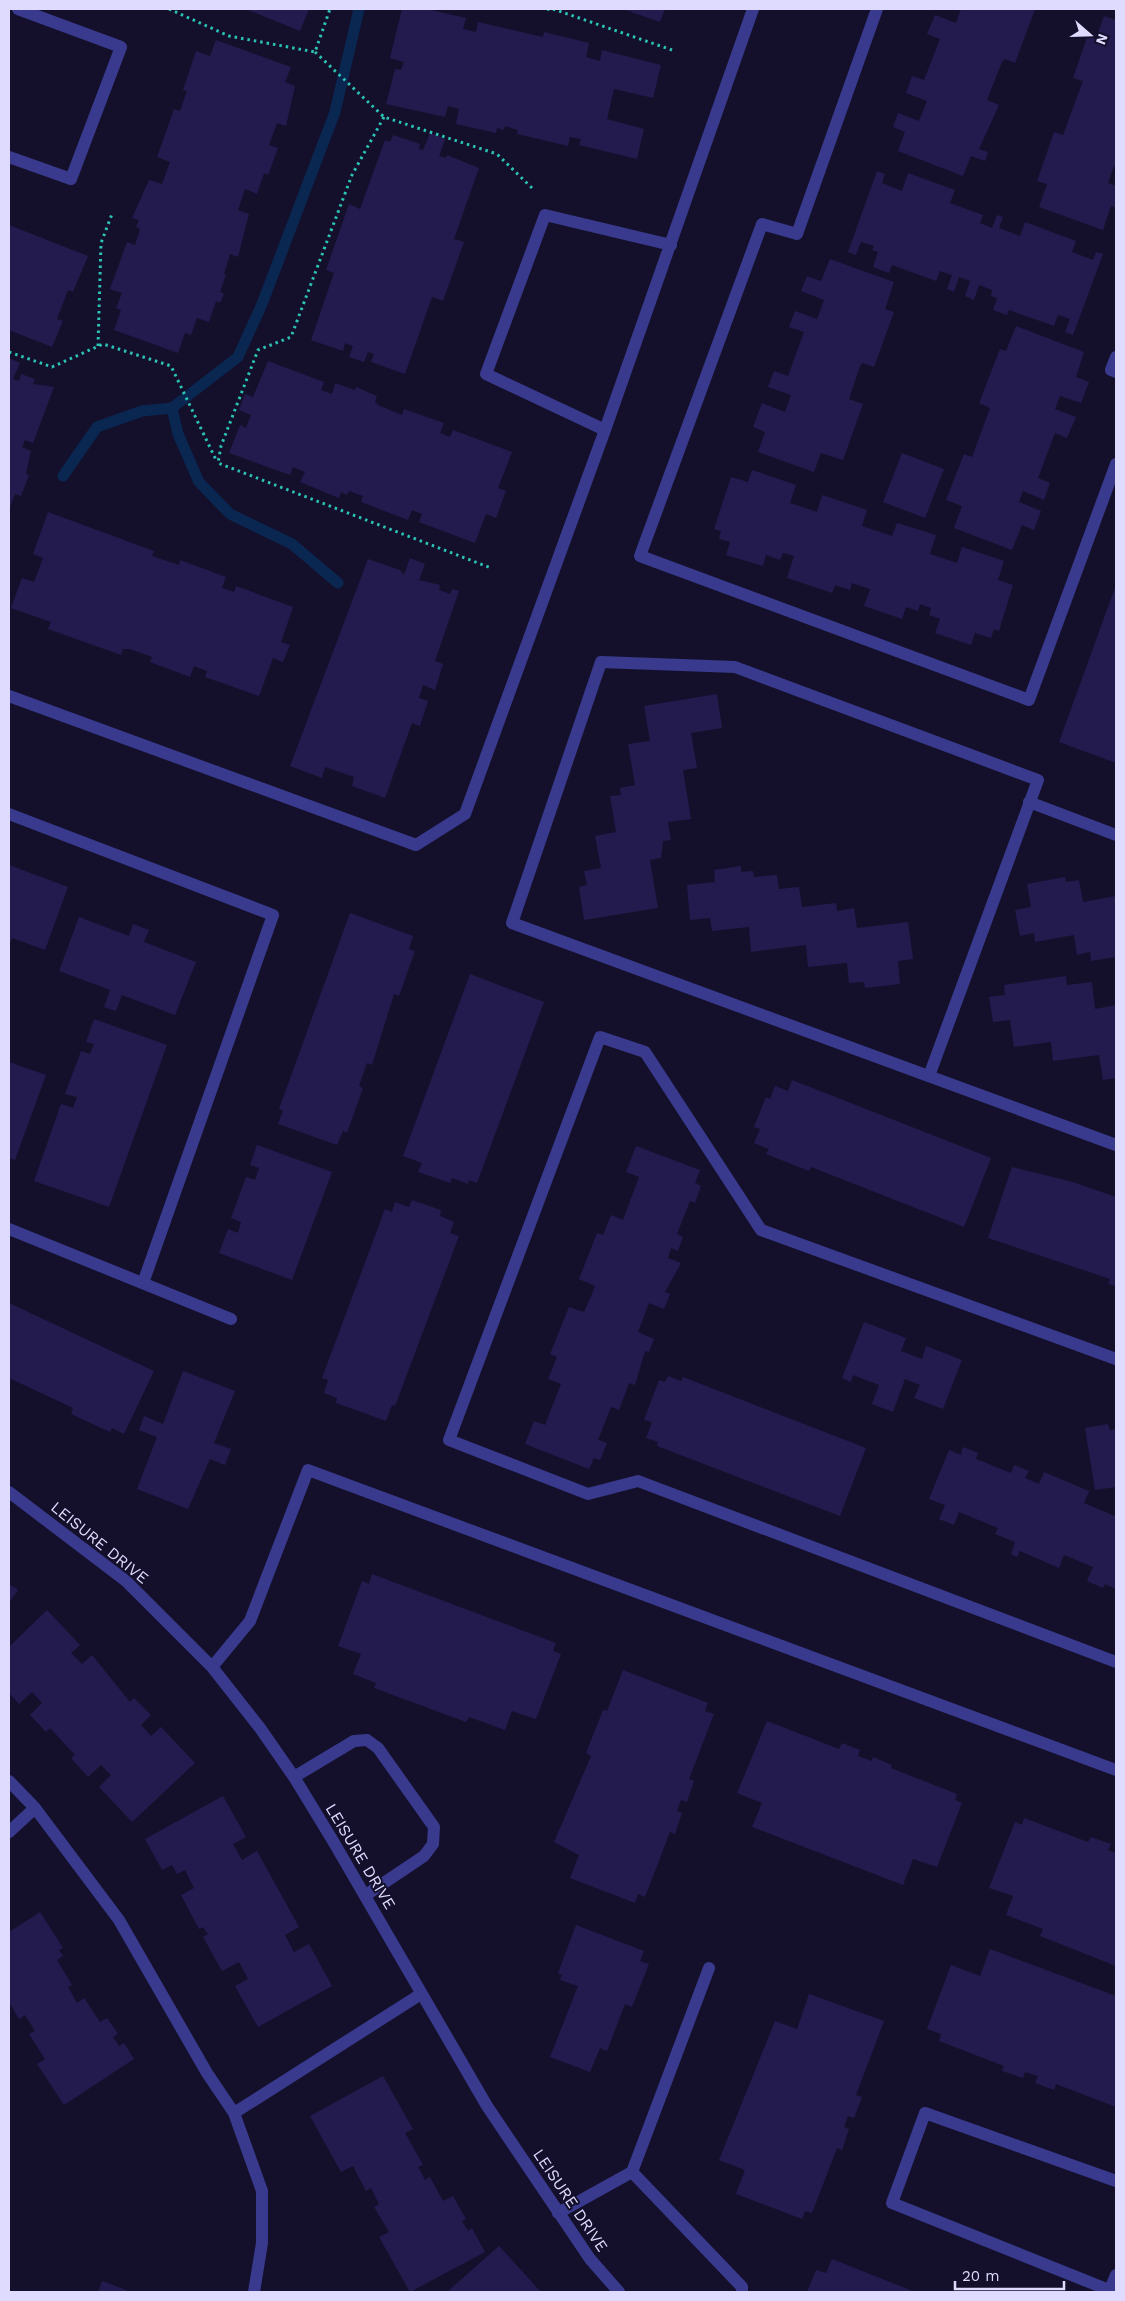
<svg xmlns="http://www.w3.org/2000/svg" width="1125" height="2301" font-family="'Work Sans',sans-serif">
<rect width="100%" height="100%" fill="#14102c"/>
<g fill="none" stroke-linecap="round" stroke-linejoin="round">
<path stroke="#0a2751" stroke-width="11" d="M63,476L97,427L142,411L172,408
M338,583L292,544L230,514L199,482L178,434L172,408L238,357L262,304L335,112L359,9"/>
</g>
<path fill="#231b4e" d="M246,9H309L300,31Z
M402,9H426L466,18L463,29L476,32L478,22L543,37L544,32L589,43L586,57L600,61L602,50L661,65L653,98L614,89L607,119L644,129L637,159L579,145L581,139L570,137L568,146L517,134L518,130L505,126L504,130L497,128L496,133L456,124L459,109L448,106L445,117L386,104L395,69L401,70L404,62L390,58Z
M623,9H665L660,22Z
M961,9H1035L1015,63L1005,59L1002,62L987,100L999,105L979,149L988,152L985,161L971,156L963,176L898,151L905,132L893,127L898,113L919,121L927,101L906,93L912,76L924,80L940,39L927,34L935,15L956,23Z
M1104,16L1116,20V167L1114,166L1108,183L1116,186V208L1111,206L1103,230L1039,207L1047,184L1037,181L1054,132L1063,135L1083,81L1073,78L1089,32L1097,35Z
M216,40L291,67L285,82L295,86L286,126L277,123L269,145L278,148L268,175L264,173L257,194L245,189L238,210L249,214L238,257L230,254L224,274L226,275L220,292L224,294L220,303L216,301L209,322L197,318L191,335L185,333L178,353L114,330L121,310L116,308L122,293L110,289L127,242L135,245L140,229L136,227L139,220L132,218L149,180L162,184L170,162L157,157L174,109L180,111L187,91L183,90L196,51L210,56Z
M430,133L445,139L439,156L446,158L447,155L479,168L454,239L464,242L443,301L432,297L405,374L371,362L374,354L368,352L364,362L349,357L353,346L345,343L343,351L311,340L334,273L326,270L349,204L360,209L385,140L390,142L393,135L420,144L419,149L423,150Z
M877,171L885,174L882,183L902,191L908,173L955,190L950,203L983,215L980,223L992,228L997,215L1003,217L999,228L1020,236L1025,222L1076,241L1072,252L1093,260L1096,252L1103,254L1073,335L1065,332L1070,319L1058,315L1054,326L1009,310L1007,315L993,310L997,298L991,296L992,290L979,285L974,300L965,296L970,281L959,277L954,292L947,289L952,275L940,271L936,281L892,265L889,273L873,267L878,252L872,250L874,246L861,242L856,255L848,252Z
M9,225L88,256L73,292L68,290L57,319L63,321L52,347L9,330Z
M830,259L894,282L885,309L894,312L874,367L863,363L860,366L849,399L863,404L843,460L821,453L814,472L758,452L765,432L753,427L762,403L785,412L791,395L768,387L774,371L788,376L804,332L789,327L795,311L817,319L824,300L801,291L807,276L821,281Z
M1016,326L1084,352L1076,377L1089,382L1081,403L1060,396L1055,409L1076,417L1067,438L1055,433L1038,478L1050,483L1044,500L1023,491L1019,502L1041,511L1034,530L1022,525L1012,550L954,528L962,506L946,500L964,454L972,457L990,408L979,403L1000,349L1006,351Z
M9,358L20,363L13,379L19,381L21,374L35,379L33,384L54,387L33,443L25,440L22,447L31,451L26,474L29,475L21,496L15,494L9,510Z
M268,361L324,382L321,390L332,394L335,383L355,390L356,387L377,396L375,402L380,406L402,415L404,409L444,423L440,433L450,437L453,430L512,452L498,488L506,491L496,518L486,514L475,543L419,522L422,514L412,510L408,520L361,502L363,496L349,491L347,495L341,492L339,498L300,482L305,472L293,467L290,475L229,453L240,425L246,428L251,415L239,410L245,394L253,397Z
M902,453L944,469L925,518L883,502Z
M752,470L796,485L790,503L817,512L822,495L867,510L862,526L892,536L897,523L936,535L930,554L957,563L962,547L1004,561L998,580L1013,585L999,631L994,629L991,638L975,633L971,645L935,633L940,619L929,615L931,608L920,604L918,611L906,607L902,619L864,606L870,589L852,583L850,590L835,585L832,593L787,578L794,556L783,553L780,560L766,555L763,566L726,555L730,542L719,539L721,531L714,529L731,477L748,482Z
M48,512L154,551L152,556L179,565L180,560L226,577L222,588L234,592L236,586L293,607L281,642L290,645L283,662L273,658L259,696L205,677L207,671L194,666L190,677L150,662L152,657L130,649H123L121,655L48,629L51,622L11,608L22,578L34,582L43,558L33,554Z
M410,558L425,564L419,580L440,585L439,590L450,594L452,589L459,591L435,661L443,664L435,690L423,685L419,698L428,701L420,726L412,723L385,798L352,786L354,777L325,767L322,778L290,766L368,559L400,570L404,575Z
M1116,585V763L1059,742Z
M717,694L722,728L691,733L697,768L683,770L691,819L668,822L671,840L663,841L661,858L650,860L658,908L584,920L579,887L587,885L584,871L601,868L595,836L616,832L610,796L621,795L620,788L635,785L628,744L650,741L644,706Z
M9,865L68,887L45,950L12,938L9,945Z
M741,866V872L753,871L754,877L777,875L779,889L799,887L802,907L836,903L837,911L854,908L857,928L908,922L913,959L898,961L900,984L865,988L864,982L849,983L847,963L808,967L806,945L751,952L749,927L712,931L710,918L690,920L687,885L715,882L714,870Z
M1065,877L1066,882L1079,880L1083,902L1116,896V957L1091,961L1090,952L1077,955L1074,935L1035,942L1034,933L1020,936L1015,910L1031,907L1027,884Z
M350,913L413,936L409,949L415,951L399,996L394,994L372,1065L367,1063L359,1086L363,1088L347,1133L343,1131L337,1145L278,1124L283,1111L279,1109Z
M79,917L129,936L133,924L149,930L144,942L196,962L175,1015L122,995L116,1011L104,1007L110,990L59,971Z
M470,974L544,1002L477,1183L469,1180L468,1184L452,1178L450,1183L418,1172L422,1163L403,1156Z
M1066,976L1067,985L1092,982L1095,1009L1116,1005V1078L1103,1080L1099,1055L1053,1061L1051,1042L1014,1047L1010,1020L993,1022L989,997L1005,995L1004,985Z
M94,1019L167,1045L109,1207L34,1181L61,1104L73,1108L77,1097L65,1094L81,1051L90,1054L94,1044L86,1042Z
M9,1062L46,1075L15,1160L9,1158Z
M792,1080L991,1158L964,1227L811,1167L809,1171L766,1154L769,1149L754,1143L760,1129L754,1127L766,1097L770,1099L775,1086L788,1091Z
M257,1145L332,1172L292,1280L219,1253L228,1229L238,1233L241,1222L231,1218L246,1177L255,1180L259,1168L250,1165Z
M636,1146L700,1170L695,1183L701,1186L695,1203L690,1201L677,1234L683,1237L678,1251L671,1248L668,1258L681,1263L665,1292L670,1294L664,1309L649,1303L638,1332L654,1339L649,1352L645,1351L635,1385L629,1383L619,1410L611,1407L598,1440L607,1443L600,1460L594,1458L589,1469L525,1444L534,1421L545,1425L561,1384L548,1379L557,1357L550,1354L569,1307L584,1312L592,1294L595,1286L579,1279L597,1233L603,1235L611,1215L623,1220L639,1177L626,1172Z
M1012,1167L1073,1182L1116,1197V1286L1108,1284L1110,1279L988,1238Z
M412,1200L441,1210L440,1216L454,1222L450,1233L459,1236L395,1406L392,1405L386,1421L336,1403L337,1398L324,1393L328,1380L322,1378L385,1209L392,1212L395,1202L409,1207Z
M9,1303L154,1371L124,1434L112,1428L110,1432L71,1414L73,1408L9,1378Z
M864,1322L906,1338L901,1351L922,1359L926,1346L962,1360L943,1409L914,1398L920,1385L905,1379L893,1412L872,1404L879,1385L853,1375L851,1382L842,1378Z
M183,1371L235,1391L214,1443L231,1449L225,1465L210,1459L188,1509L137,1489L157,1437L139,1430L144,1416L163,1424Z
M668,1376L681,1381L683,1377L866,1448L840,1516L657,1446L658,1442L646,1438L652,1422L644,1420L659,1380L665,1382Z
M1108,1424L1110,1430L1116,1429V1487L1095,1490L1085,1428Z
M963,1447L978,1453L976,1459L1011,1473L1014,1465L1029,1471L1025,1478L1039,1484L1044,1472L1089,1491L1084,1503L1115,1516L1116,1511V1589L1105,1584L1103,1588L1087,1581L1093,1567L1064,1555L1059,1568L1020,1551L1017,1557L1011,1554L1015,1542L995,1534L998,1528L959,1512L954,1525L939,1519L945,1505L929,1499L949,1450L961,1455Z
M372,1574L556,1643L553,1651L561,1654L536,1719L512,1711L505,1730L469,1717L466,1722L374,1688L376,1683L353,1674L361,1654L338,1646L362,1581L369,1584Z
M9,1584L18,1590L9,1603Z
M47,1610L80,1645L71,1653L82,1664L92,1655L130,1702L134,1698L151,1715L141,1725L151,1736L161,1727L195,1763L132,1822L99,1787L111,1775L101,1765L88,1777L71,1758L75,1755L50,1728L46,1732L30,1715L42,1703L32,1692L19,1704L9,1693V1647Z
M623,1670L708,1703L705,1711L714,1714L689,1779L694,1781L687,1802L681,1800L677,1811L682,1813L675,1834L670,1832L645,1897L638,1894L635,1903L570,1878L579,1855L554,1842L591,1756L586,1753L603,1710L607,1711Z
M767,1721L839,1749L842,1743L860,1750L858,1756L872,1761L873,1757L892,1765L891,1768L957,1794L955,1800L962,1803L937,1867L913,1859L903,1885L752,1827L762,1803L737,1793Z
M223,1796L246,1837L233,1844L242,1860L257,1851L299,1927L285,1935L294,1952L309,1944L332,1986L258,2027L235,1986L248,1979L239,1962L222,1971L203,1937L208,1934L203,1927L199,1929L181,1895L194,1888L185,1870L177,1874L172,1865L162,1870L145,1839Z
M1024,1818L1088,1842L1091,1837L1111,1844L1108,1850L1116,1853V1966L1040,1936L1043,1929L1006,1915L1013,1896L989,1888L1015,1822L1022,1825Z
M40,1912L63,1948L59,1950L63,1956L57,1960L72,1985L68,1987L77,2003L84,1998L100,2022L107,2018L118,2034L113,2037L119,2046L124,2043L134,2059L64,2105L37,2064L45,2059L29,2034L35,2031L25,2015L19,2019L9,2002V1932Z
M576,1925L644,1951L640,1961L649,1964L632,2007L625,2004L607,2051L600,2048L590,2072L550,2057L578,1986L560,1980L562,1975L558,1973Z
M990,1949L1116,1996V2107L1056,2084L1054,2090L1035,2083L1038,2076L1025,2072L1023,2078L1002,2071L1004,2066L939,2041L941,2034L927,2029L951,1965L980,1976Z
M809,1994L884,2021L856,2095L862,2097L854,2118L848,2116L844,2127L849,2129L842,2150L837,2148L812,2213L805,2211L802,2219L736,2194L745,2170L719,2160L775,2021L797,2029Z
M383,2076L413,2129L405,2133L423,2165L418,2167L425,2180L430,2177L443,2201L453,2196L466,2219L462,2221L468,2231L472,2228L485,2252L410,2292L379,2237L389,2232L374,2207L379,2204L371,2188L366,2191L353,2166L341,2172L310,2116Z
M499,2246L541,2292H447Z
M832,2259L915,2292H807L816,2270L826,2273Z
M102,2281L131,2292H98Z"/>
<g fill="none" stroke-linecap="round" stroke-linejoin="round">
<path stroke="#2bc3b3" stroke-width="3" stroke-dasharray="2.5 4" stroke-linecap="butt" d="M169,9L229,36L315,52L330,9
M547,9L553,10
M553,9L672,50
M315,52L384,117L497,154L532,188
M384,117L352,175L291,337L258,350L221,446L218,463L491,568
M98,346L101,243L112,214
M9,352L52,367L103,344L171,366L217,462"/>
<path stroke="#393a8d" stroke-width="12" d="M877,9L797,234L762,224L640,556L1029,700L1116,464
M9,157L71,179L121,47L18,9
M1116,357L1111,370L1116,372
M605,430L486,374L545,215L671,245
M9,696L416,845L465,814L605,430L753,9
M1029,802L1116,835
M9,814L273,915L143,1283
M929,1076L1038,780L735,667L601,662L512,923L1116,1145
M9,1229L231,1319
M1116,1359L761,1230L645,1052L600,1037L449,1440L588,1494L638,1481L1116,1662
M9,1492L126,1581L212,1667L260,1728L294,1777L333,1841L487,2106L590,2259L619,2292
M212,1667L250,1621L308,1470L1116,1770
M294,1777L354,1741L367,1740L378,1748L434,1827L433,1844L424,1856L366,1895
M9,1781L35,1808L119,1920L207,2073L234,2113L262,2191V2243L254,2292
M9,1832L35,1808
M234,2113L421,1994
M632,2172L742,2287V2292
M558,2213L632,2172L709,1968
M1109,2290L892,2203L925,2113L1116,2181
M1109,2292L1116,2275"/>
</g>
<g text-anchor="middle" stroke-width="4" stroke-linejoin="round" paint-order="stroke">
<g font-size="16" fill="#dedbff" stroke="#14102c">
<text transform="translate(100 1542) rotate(39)" y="6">LEISURE DRIVE</text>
<text transform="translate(361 1856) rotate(59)" y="6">LEISURE DRIVE</text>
<text transform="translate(571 2200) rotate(56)" y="6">LEISURE DRIVE</text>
</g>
</g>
<rect width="1125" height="2301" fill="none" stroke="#dedbff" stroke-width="20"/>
<g transform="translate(1090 35) rotate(110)" stroke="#14102c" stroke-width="4" paint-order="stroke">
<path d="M0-4L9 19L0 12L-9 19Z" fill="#dedbff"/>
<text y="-8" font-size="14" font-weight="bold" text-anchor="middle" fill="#dedbff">N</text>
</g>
<path d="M955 2281v8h109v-8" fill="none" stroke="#dedbff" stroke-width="2.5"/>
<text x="962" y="2281" font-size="15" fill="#dedbff" stroke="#14102c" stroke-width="4" paint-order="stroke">20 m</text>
</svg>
